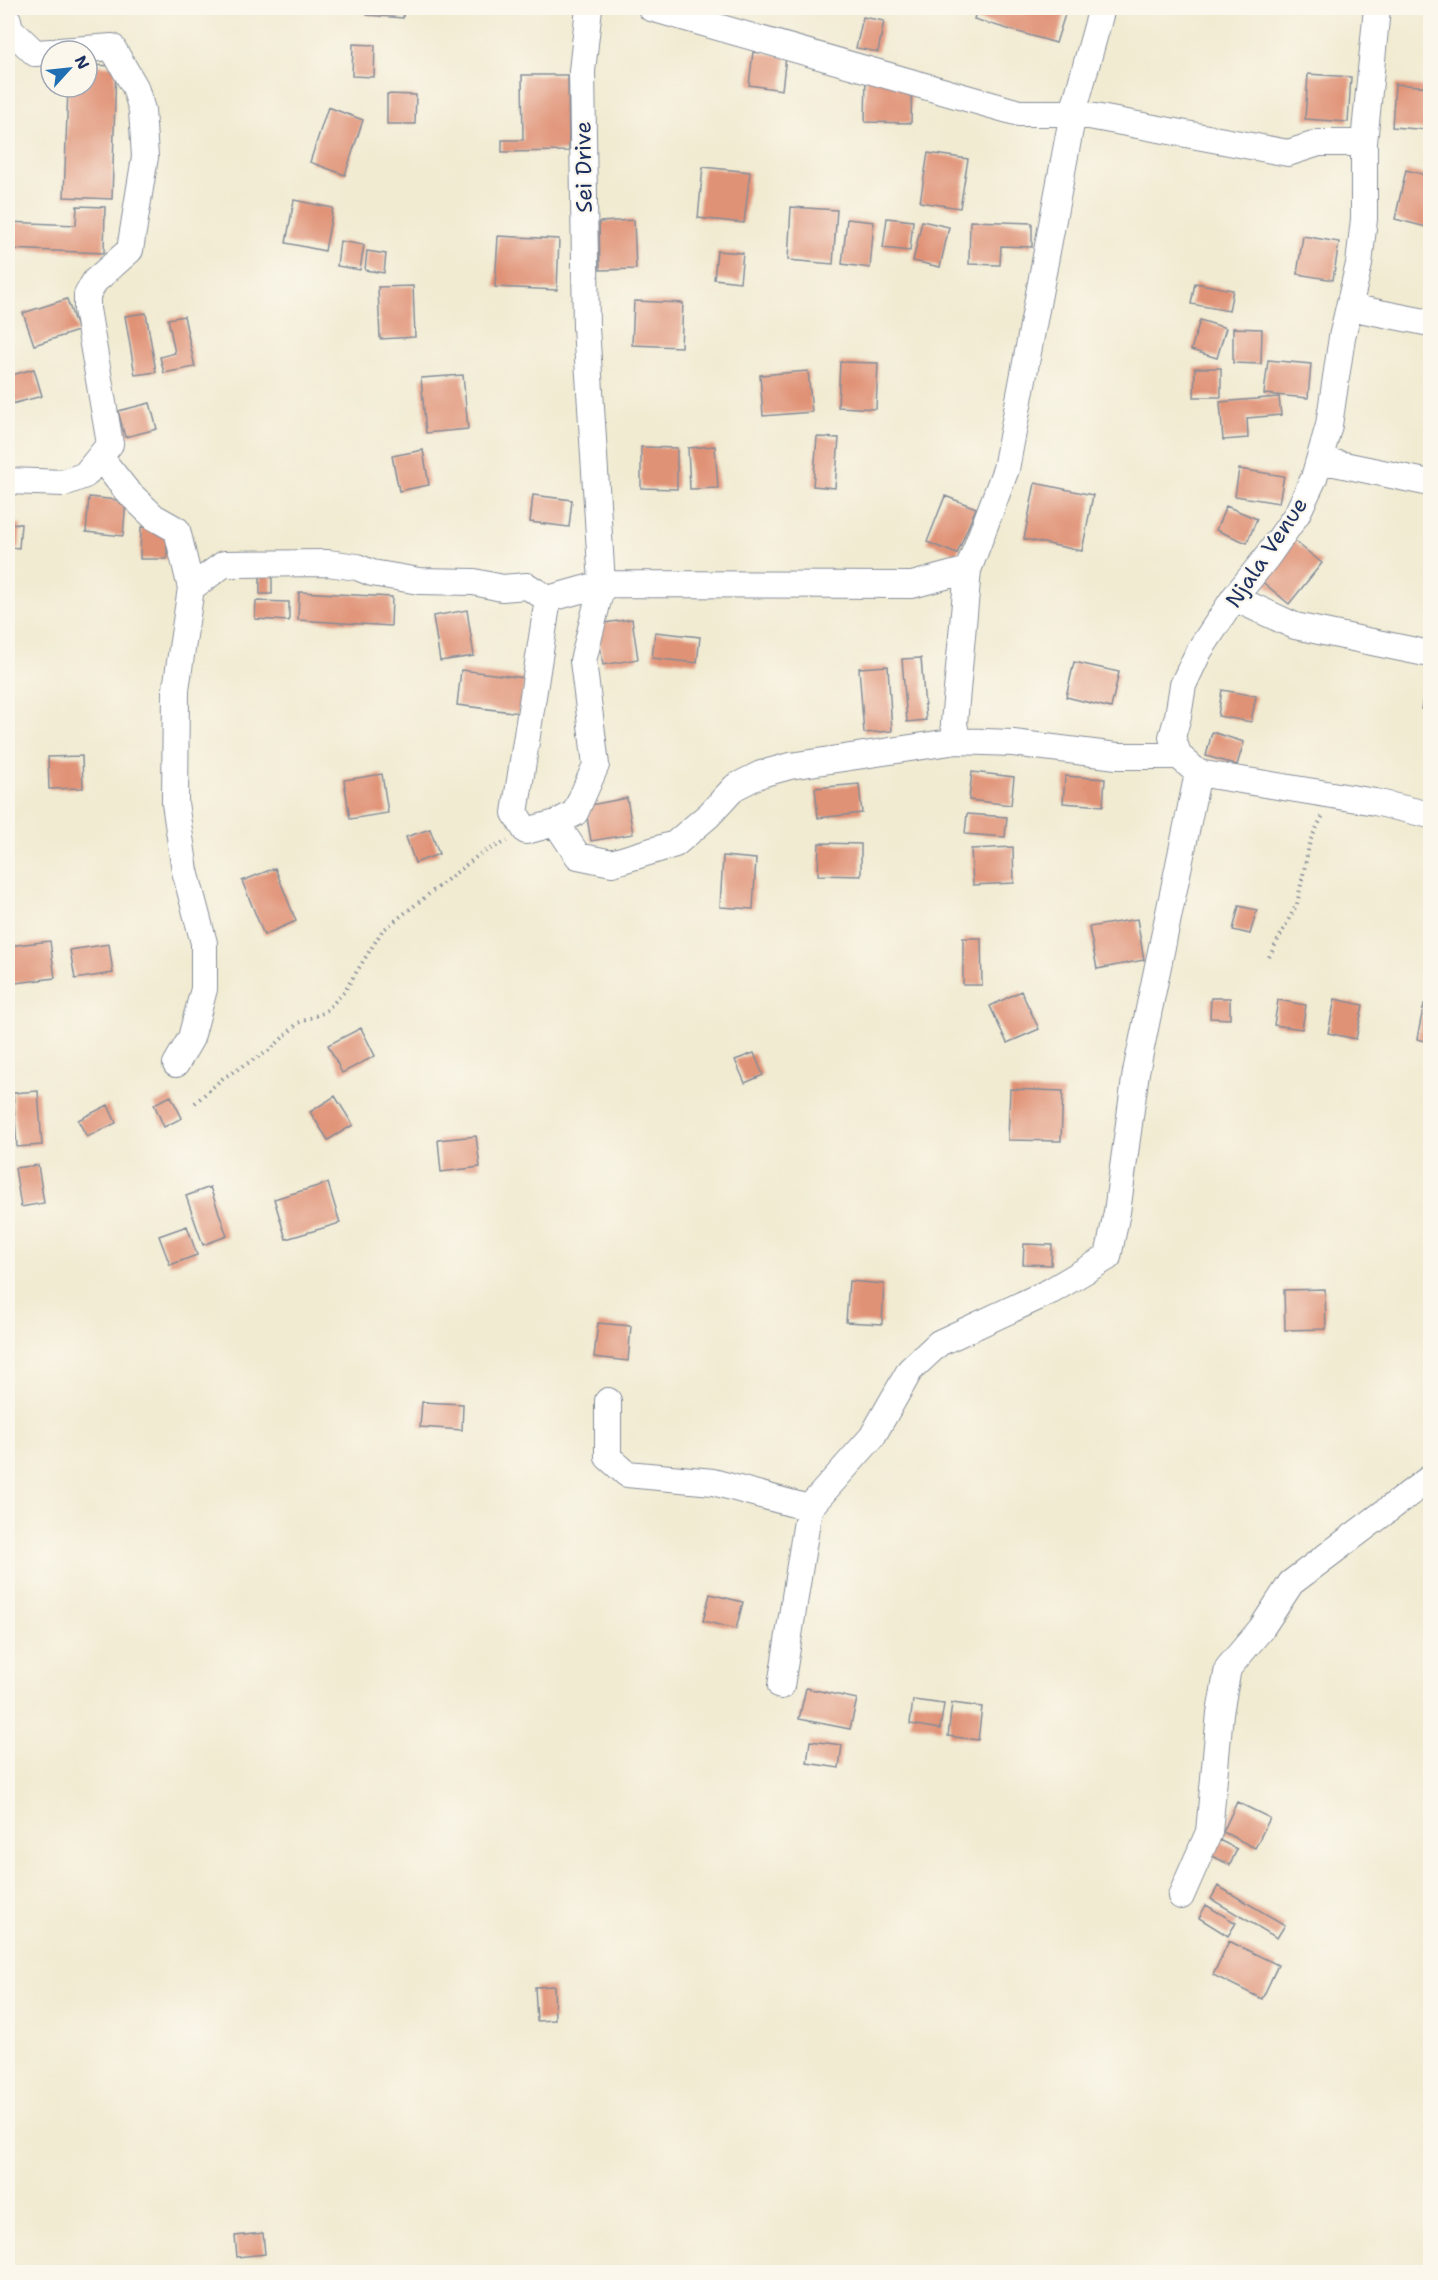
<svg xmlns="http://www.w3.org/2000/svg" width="1438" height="2280" font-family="'Shantell Sans',sans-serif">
<rect width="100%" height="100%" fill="#fbf7ec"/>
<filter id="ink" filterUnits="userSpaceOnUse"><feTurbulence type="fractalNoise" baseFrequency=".0167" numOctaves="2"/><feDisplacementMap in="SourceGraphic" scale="12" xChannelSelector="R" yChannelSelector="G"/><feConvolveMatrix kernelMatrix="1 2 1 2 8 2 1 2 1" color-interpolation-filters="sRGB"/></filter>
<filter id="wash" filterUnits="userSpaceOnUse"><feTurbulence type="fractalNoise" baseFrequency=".008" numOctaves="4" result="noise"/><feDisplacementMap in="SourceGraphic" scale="24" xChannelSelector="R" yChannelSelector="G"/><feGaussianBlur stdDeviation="1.35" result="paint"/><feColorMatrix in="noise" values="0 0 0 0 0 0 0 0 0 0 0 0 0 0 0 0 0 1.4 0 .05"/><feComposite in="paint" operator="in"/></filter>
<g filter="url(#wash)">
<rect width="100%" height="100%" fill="#f1ebd2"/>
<g id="blocks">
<path fill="#e09276" d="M368,8H404L403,18L367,15Z
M977,8H1067L1056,43L974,19Z
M863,17L884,21L878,52L856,48Z
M353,44L375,45L374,77L352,76Z
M753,52L786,56L782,90L749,85Z
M87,65L116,66L112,199L64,197L68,87H87Z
M1308,74L1351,77L1348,122L1305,119Z
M522,75H568L569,151L502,152V140H523Z
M866,76L912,78L911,123L865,122Z
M1395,84L1430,87V130L1392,127Z
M387,94L416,95L415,124H387Z
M328,107L363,120L345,175L310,162Z
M928,153L968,159L960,208L920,202Z
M703,167L750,172L744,223L698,218Z
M1406,170L1430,176V228L1395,219Z
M294,200L333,208L325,251L286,243Z
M77,206L105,207L104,253L8,249V222L76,225Z
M791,207L837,210L833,264L788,260Z
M887,218L913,221L910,251L883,248Z
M847,219L874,222L870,268L842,264Z
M634,220L636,269L600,270L599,222Z
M922,221L949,227L940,267L913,261Z
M970,221L1032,223V247L1001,246L1000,265L969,264Z
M498,236L559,239L557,290L495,287Z
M1303,236L1339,242L1333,280L1297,274Z
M340,241L364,245L360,270L337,266Z
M367,251L386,254L384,273L365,270Z
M717,251L743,253L740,282L714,279Z
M1195,283L1233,290L1229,311L1191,304Z
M413,286L415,337L380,339L378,287Z
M67,299L78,331L34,345L23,313Z
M634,301L683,303L681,347L632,345Z
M146,313L156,372L135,375L125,316Z
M184,316L195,367L164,373L160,357L175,353L168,319Z
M1200,320L1226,328L1217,358L1191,350Z
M1233,328L1262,329L1261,364L1233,363Z
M1268,360L1311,364L1308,398L1264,394Z
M840,362L878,363L876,409L838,407Z
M1195,368H1221V397H1194Z
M34,369L42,396L8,405V376Z
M808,371L812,412L763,416L760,375Z
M463,375L468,429L426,433L421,378Z
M1279,397L1281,415L1247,418L1248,438L1223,440L1220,402Z
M150,403L157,429L125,437L118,411Z
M817,437L839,438L835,488L813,486Z
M715,446L718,488L690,489L688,448Z
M641,447L677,448V489L641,488Z
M423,450L429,485L399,491L392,456Z
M1239,469L1284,476L1279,503L1235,496Z
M1035,483L1093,495L1082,551L1024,539Z
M533,495L572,500L569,527L530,522Z
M945,496L976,508L957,554L927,542Z
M89,497L126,501L123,536L86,532Z
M1226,506L1257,519L1247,543L1216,530Z
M8,523L21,524L19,548L8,547Z
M141,527L167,528V559H140Z
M1292,539L1322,563L1289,604L1259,579Z
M260,569H272V594H260Z
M299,592L392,597L391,626L298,620Z
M256,601L289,602V621L255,619Z
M467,610L474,656L440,661L433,616Z
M632,619L638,659L603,665L597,624Z
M655,632L700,637L697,663L652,658Z
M921,658L926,720L907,722L902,659Z
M1074,662L1119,672L1111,708L1066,697Z
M888,666L892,731L864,733L859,668Z
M461,670L525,678L520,713L457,705Z
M1426,681L1430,682V710L1421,709Z
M1222,690L1256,696L1251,722L1218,716Z
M1212,732L1244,742L1237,765L1206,756Z
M82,756L83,788L49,789L48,757Z
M972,772L1014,777L1011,805L969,800Z
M382,774L388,813L350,819L344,780Z
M1065,776L1105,779L1103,806L1063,803Z
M859,784L862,813L818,818L815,788Z
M627,798L633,834L591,841L585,806Z
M967,814L1007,817L1005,837L965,834Z
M430,829L439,854L415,863L406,837Z
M819,843L861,844V876L818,875Z
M1013,847L1014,883L973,885L971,849Z
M723,856L756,859L753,909L720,907Z
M275,868L296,921L264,935L242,881Z
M1239,906L1257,910L1250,934L1233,930Z
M1137,919L1144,960L1097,969L1089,927Z
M963,938H981L982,985H963Z
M50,941L55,978L8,984V946Z
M109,944L113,973L75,979L70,950Z
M1021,991L1039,1029L1007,1043L990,1006Z
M1211,998H1230V1019L1210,1018Z
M1335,999L1363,1005L1356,1039L1328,1033Z
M1278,1000L1306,1005L1302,1029L1274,1025Z
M1424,1004L1430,1005V1042L1417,1039Z
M361,1028L375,1056L342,1073L328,1045Z
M754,1053L763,1075L745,1083L735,1060Z
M1010,1089L1063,1091L1061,1141L1008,1140Z
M38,1091L42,1145L17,1147L13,1093Z
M171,1096L182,1118L164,1127L154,1104Z
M335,1096L353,1125L328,1140L310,1112Z
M108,1105L116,1123L87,1137L78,1120Z
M476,1136L480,1167L441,1172L438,1140Z
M38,1165L44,1203L21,1207L15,1168Z
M328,1183L340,1223L286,1239L274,1199Z
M210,1187L227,1236L203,1245L186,1196Z
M187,1226L197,1255L170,1265L159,1236Z
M1024,1244L1052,1245L1051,1265L1023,1264Z
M849,1281L884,1284L882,1324L846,1322Z
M1325,1289L1326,1329L1285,1330L1284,1290Z
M598,1323L631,1326L628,1361L594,1357Z
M422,1402L463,1404L462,1430L420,1427Z
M710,1594L743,1602L736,1629L703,1621Z
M806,1688L857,1699L850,1729L799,1719Z
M913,1700L944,1704L940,1729L910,1724Z
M952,1703L982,1707L978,1740L948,1736Z
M810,1741L842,1745L839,1768L807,1763Z
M1237,1802L1270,1818L1255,1848L1223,1832Z
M1219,1840L1237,1849L1230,1865L1212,1856Z
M1218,1886L1285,1925L1277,1938L1211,1899Z
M1206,1905L1236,1923L1228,1936L1199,1918Z
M1229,1941L1278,1965L1262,1999L1213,1975Z
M554,1986L555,2020L537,2021L535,1987Z
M263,2233L265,2254L237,2257L235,2236Z"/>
</g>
</g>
<g filter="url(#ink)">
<use href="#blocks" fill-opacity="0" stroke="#868d98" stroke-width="1.5"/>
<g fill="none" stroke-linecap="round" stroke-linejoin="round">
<defs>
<path id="minor" d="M589,8L582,71L586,327L602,584L583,661L596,765L575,813L556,823L526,831L515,813L548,599L602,584L912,585L968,570L1006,469L1073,113L1102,8
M651,8L1019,113H1073L1288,153L1319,143H1364
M1377,8L1364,143V219L1359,264L1342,337L1329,425L1314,478L1297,514L1267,557L1234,598L1199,651L1183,685L1178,716L1172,737L1179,756L1198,773L1375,802L1430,815
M8,20L10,29L35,53L51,52
M1349,307L1430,323
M100,457L126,490L154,517L177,530L191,588L176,689L175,803L185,871L204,943V989L191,1038L176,1064
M1320,460L1430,483
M8,481L64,483L85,475L110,444L87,309V295L95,281L130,250L145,157L142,110L135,87L112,47L59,51
M968,570L954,723L957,741L1013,743L1117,756H1179
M191,588L224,564L328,563L357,567L372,573L419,581L474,582L502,588L527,586L548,599
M1234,598L1295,626L1430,654
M556,823L578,856L612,863L675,844L709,815L735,787L761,774L790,766L957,741
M608,1401V1457L627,1474L713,1482L809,1508
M781,1686L809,1508L872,1437L910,1370L939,1343L1051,1291L1108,1257L1117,1212L1136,1072L1198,773
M1181,1896L1209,1832L1220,1713L1228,1668L1261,1629L1291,1583L1430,1478"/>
</defs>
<use href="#minor" stroke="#868d98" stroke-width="28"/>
<path stroke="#868d98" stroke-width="4" stroke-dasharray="1.5 4.5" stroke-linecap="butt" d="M1269,957L1297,904L1310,841L1323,815
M195,1103L223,1078L270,1050L298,1023L325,1012L344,992L382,931L480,854L507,841"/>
<use href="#minor" stroke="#fff" stroke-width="26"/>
</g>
</g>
<g text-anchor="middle" stroke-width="4.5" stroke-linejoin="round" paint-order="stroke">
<g font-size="22" fill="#1b2f5e" stroke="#fbf7ec">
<text transform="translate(583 167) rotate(-91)" y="8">Sei Drive</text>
<text transform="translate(1266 552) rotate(-56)" y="8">Njala Venue</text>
</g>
</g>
<rect width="1438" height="2280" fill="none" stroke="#fbf7ec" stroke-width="30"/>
<g transform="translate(69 69) rotate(63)"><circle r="28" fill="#fbf7ec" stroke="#a1a7b3" stroke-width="1.5"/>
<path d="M0-4.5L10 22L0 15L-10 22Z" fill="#1f6fb2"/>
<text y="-9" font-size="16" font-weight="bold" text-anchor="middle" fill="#1b2f5e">N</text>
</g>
</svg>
